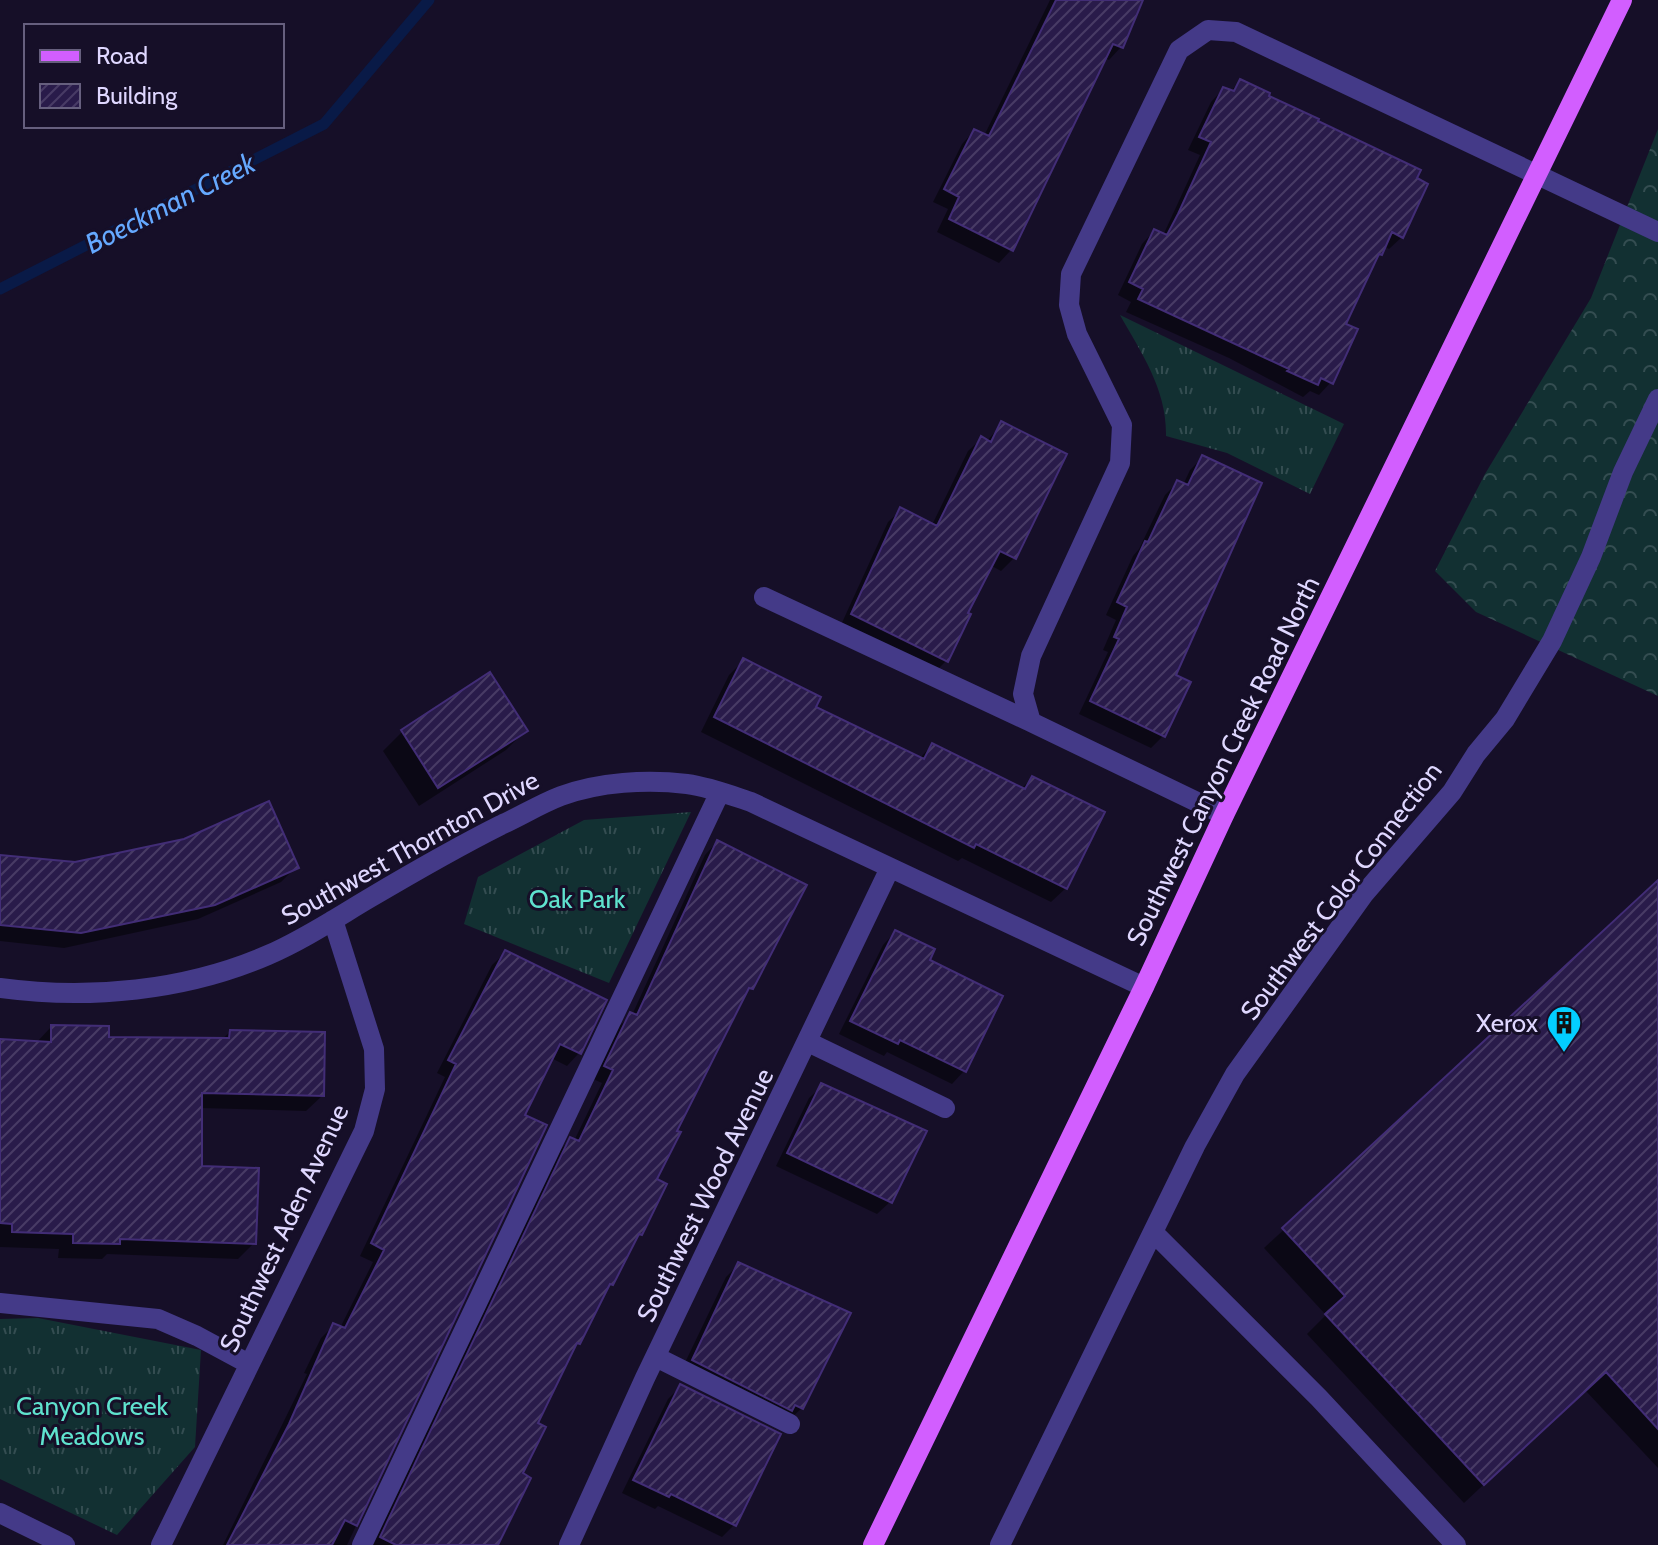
<svg xmlns="http://www.w3.org/2000/svg" width="1658" height="1545" font-family="Cabin,sans-serif">
<defs>
<pattern id="grass-tufts" width="24" height="20" patternUnits="userSpaceOnUse" patternTransform="scale(2)"><rect width="24" height="20" fill="#123032"/><path d="M3 7l-1-3M5 7V3M7 7l1-3M15 17l-1-3M17 17v-4M19 17l1-3" fill="none" stroke="#344d51"/></pattern>
<pattern id="forest-crowns" width="20" height="18" patternUnits="userSpaceOnUse" patternTransform="scale(2)"><rect width="20" height="18" fill="#123032"/><path d="M2 6a3 3 0 1 1 6 0M12 15a3 3 0 1 1 6 0" fill="none" stroke="#344d51"/></pattern>
<pattern id="building-hatch" width="6" height="6" patternUnits="userSpaceOnUse" patternTransform="scale(2)"><rect width="6" height="6" fill="#291b4a"/><path d="M-1 1l2-2M0 6l6-6M5 7l2-2" fill="none" stroke="#483b65"/></pattern>
</defs>
<rect width="100%" height="100%" fill="#160f28"/>
<path fill="url(#grass-tufts)" d="M1120,315L1344,424L1310,494L1227,453L1166,436C1167,390 1142,354 1120,315Z
M691,812L609,983L464,924L478,877L584,820Z
M38,1318L201,1350L195,1447L117,1535L0,1479V1319Z"/>
<path fill="url(#forest-crowns)" d="M1658,129V696L1476,612L1435,571L1485,474L1591,298Z"/>
<path fill="#0007" d="M1050,0H1144L1121,47L1109,60L1104,58L1011,250L999,263L937,232L948,209L933,202L962,144L974,131L984,136Z
M1240,81L1266,97L1402,237L1389,249L1384,246L1373,262L1344,325L1331,382L1319,395L1310,391L1303,397L1229,358L1126,312L1131,302L1118,295L1142,244L1154,231L1163,235L1166,229L1200,155L1188,150L1211,102L1223,89L1230,92Z
M1002,424L1064,455L1014,558L1001,571L990,565L946,661L933,674L840,627L888,522L901,510L932,525L968,451L981,439L986,442Z
M1202,458L1163,736L1151,748L1079,714L1108,652L1103,650L1116,620L1106,615L1133,556L1139,549L1165,495L1178,482L1183,485L1190,470Z
M743,661L814,708L919,759L932,745L1021,789L1032,778L1066,888L1051,902L962,858L958,861L701,732L729,675Z
M489,675L525,731L506,750L419,806L383,751L402,732Z
M184,840L296,867L281,882L198,919L64,948L0,941V856L75,864Z
M717,842L751,988L742,997L675,1132L654,1180L640,1234L634,1240L612,1284L604,1292L579,1343L571,1351L535,1424L486,1545H371L558,1152L571,1139L574,1141L602,1083L593,1079L618,1027L632,1015L705,855Z
M1658,882V1468L1585,1390L1464,1503L1307,1334L1326,1315L1264,1248Z
M895,932L927,961L964,1071L952,1084L887,1052L884,1056L839,1034L883,945Z
M505,953L579,1053L567,1066L551,1058L523,1116L544,1126L347,1545H223L307,1374L304,1373L321,1338L334,1325L340,1328L373,1262L360,1256L445,1077L437,1073L492,965Z
M51,1027L107,1039L221,1040L230,1032L322,1096L306,1111L200,1108V1168L254,1243L238,1259L107,1254L102,1259L58,1258L59,1249L0,1247V1041L36,1043Z
M822,1086L890,1202L877,1214L776,1166L809,1098Z
M739,1264L802,1408L789,1420L680,1373L726,1277Z
M681,1386L735,1524L722,1537L658,1506L655,1509L622,1493L668,1399Z"/>
<g fill="none" stroke-linecap="round" stroke-linejoin="round">
<path stroke="#091a47" stroke-width="11" d="M0,289L324,124L429,0"/>
</g>
<path fill="url(#building-hatch)" stroke="#422d76" stroke-width="2" d="M1056,0H1143L1123,48L1113,44L1013,251L949,219L959,197L944,189L974,129L989,136Z
M1240,79L1270,93L1269,96L1319,119L1318,121L1421,170L1417,178L1428,184L1403,238L1392,232L1382,255L1379,254L1346,324L1358,329L1333,384L1321,378L1318,385L1287,371L1289,369L1138,299L1143,289L1129,282L1154,229L1167,235L1178,214L1211,142L1199,137L1223,87L1234,91Z
M1001,421L1067,454L1016,559L1000,551L968,613L971,614L948,662L851,614L900,507L937,526L981,436L991,442Z
M1202,455L1262,483L1176,675L1191,682L1165,737L1090,701L1119,639L1114,637L1127,607L1117,602L1145,541L1148,542L1177,480L1188,485Z
M743,658L821,697L816,707L924,759L932,743L1025,789L1032,776L1105,812L1067,889L976,844L974,848L714,717Z
M490,672L528,731L438,788L401,730Z
M269,801L299,868L215,905L81,933L0,925V855L75,862L184,839Z
M717,840L807,885L753,989L749,988L677,1131L681,1132L657,1179L667,1184L642,1235L639,1234L613,1285L610,1284L580,1344L577,1343L538,1423L546,1427L523,1473L531,1478L498,1545H396L380,1537L570,1137L579,1141L613,1070L604,1066L630,1012L637,1015Z
M1658,880V1429L1606,1372L1484,1485L1325,1314L1345,1296L1282,1228Z
M895,930L935,949L930,960L1003,996L966,1072L900,1040L898,1044L850,1021Z
M505,950L607,1000L581,1054L560,1044L525,1115L547,1125L357,1526L345,1520L332,1545H227L289,1424L333,1323L345,1328L384,1250L371,1243L456,1064L448,1060Z
M51,1025L109,1026V1037L229,1038L230,1030L325,1032L324,1096L202,1093V1166L259,1168L256,1244L120,1239V1244L73,1243V1234L12,1232V1224L0,1223V1039L51,1042Z
M821,1083L927,1131L892,1203L787,1153Z
M738,1262L851,1313L803,1409L795,1405L792,1411L692,1360Z
M680,1384L781,1434L736,1526L671,1494L669,1497L633,1480Z"/>
<g fill="none" stroke-linecap="round" stroke-linejoin="round">
<path stroke="#443a88" stroke-width="20" d="M764,597L1031,722
M1224,815L1031,722L1023,694L1031,656L1120,463L1122,425L1077,334L1069,305L1071,274L1179,50L1208,30L1236,32L1658,232
M0,988C89,1000 185,991 268,955C303,940 336,918 368,899C412,873 455,848 501,825C521,816 540,804 561,796C599,782 647,779 687,784C709,787 730,795 751,802L1144,987
M808,1042L945,1108
M1153,1232L1319,1398L1456,1545
M0,1303L158,1319L197,1336L249,1364
M656,1357L790,1424
M0,1513L65,1545
M161,1545L364,1131L375,1089L374,1049L333,920
M362,1545L720,792
M569,1545L645,1378L890,868
M1000,1545L1195,1146L1235,1074L1364,894L1452,792L1476,754L1505,719L1552,641L1591,557L1623,472L1658,399"/>
<path stroke="#d25eff" stroke-width="20" d="M873,1545L1144,987L1224,815L1622,0"/>
</g>
<defs>
<symbol id="building-pin" viewBox="-11 -11 22 30"><path d="M0 17L-7.5 6A9.5 9.5 0 1 1 7.5 6Z" fill="#03ceff" stroke="#160f28"/><path d="M-4-6H4V6H1V3H-1V6H-4ZM-2.5-4.3h1.7v1.8h-1.7ZM.8-4.3h1.7v1.8H.8ZM-2.5-1h1.7V.8h-1.7ZM.8-1h1.7V.8H.8Z" fill="#111"/></symbol>
</defs>
<g fill-rule="evenodd">
<use href="#building-pin" x="1544" y="1003" width="40" height="54"/>
</g>
<g text-anchor="middle" stroke-width="6" stroke-linejoin="round" paint-order="stroke">
<g font-size="26" fill="#dfd7ff" stroke="#160f28">
<text transform="translate(1223 761) rotate(-64)" y="9">Southwest Canyon Creek Road North</text>
<text transform="translate(410 848) rotate(-29)" y="9">Southwest Thornton Drive</text>
<text transform="translate(1341 891) rotate(-53)" y="9">Southwest Color Connection</text>
<text transform="translate(705 1195) rotate(-64)" y="9">Southwest Wood Avenue</text>
<text transform="translate(284 1228) rotate(-65)" y="9">Southwest Aden Avenue</text>
</g>
<g font-size="26" fill="#5fe2ce" stroke="#160f28">
<text x="577" y="908">Oak Park</text>
<text x="92" y="1415">Canyon Creek<tspan x="92" dy="30">Meadows</tspan></text>
</g>
<g font-size="26" fill="#dfd7ff" stroke="#160f28" text-anchor="end">
<text x="1538" y="1032">Xerox</text>
</g>
<g font-size="28" font-style="italic" fill="#65a9ff" stroke="#160f28">
<text transform="translate(170 203) rotate(-27)" y="10">Boeckman Creek</text>
</g>
</g>
<rect x="24" y="24" width="260" height="104" fill="#160f28" stroke="#665f7e" stroke-width="2"/>
<rect x="40" y="50" width="40" height="12" fill="#d25eff" stroke="#665f7e" stroke-width="2"/>
<text x="96" y="64" font-size="24" fill="#dfd7ff">Road</text>
<rect x="40" y="84" width="40" height="24" fill="url(#building-hatch)" stroke="#665f7e" stroke-width="2"/>
<text x="96" y="104" font-size="24" fill="#dfd7ff">Building</text>
</svg>
